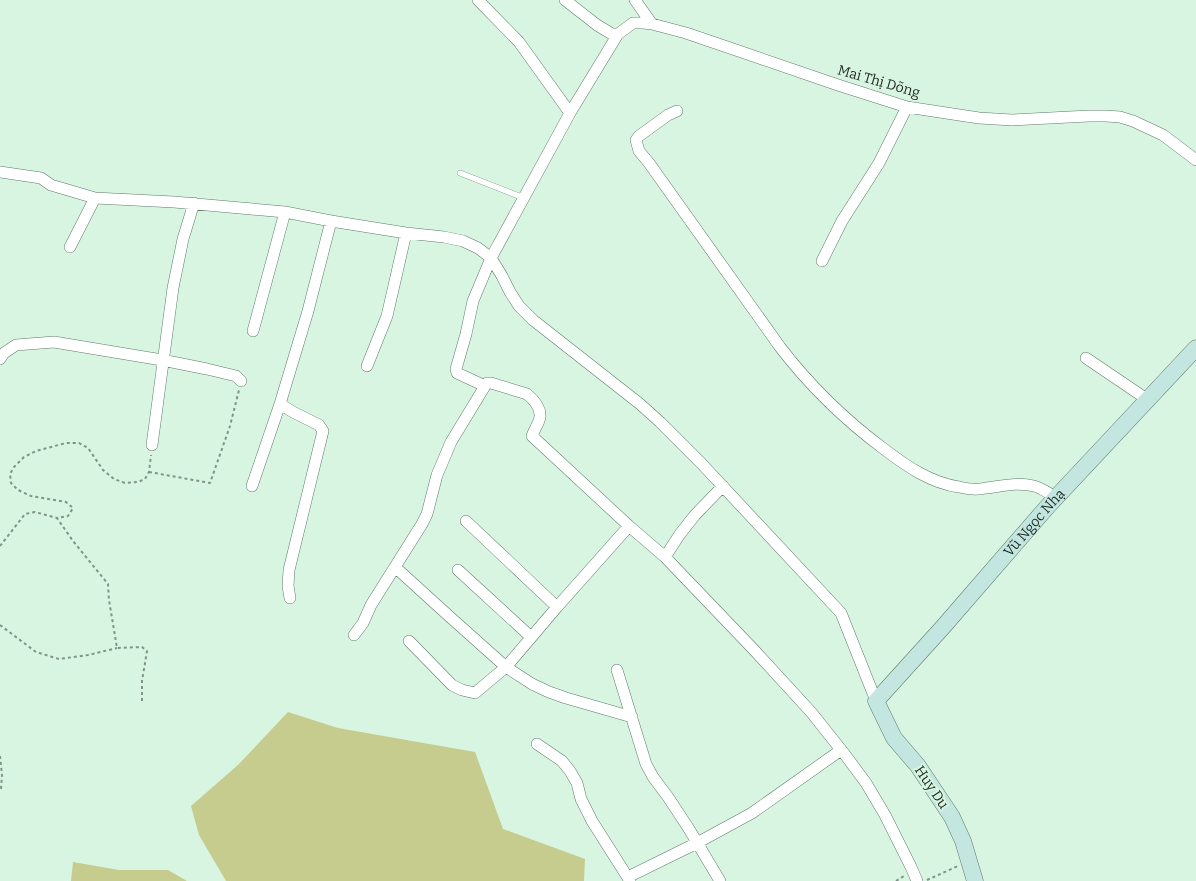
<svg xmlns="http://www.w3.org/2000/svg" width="1196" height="881" font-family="Bitter,serif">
<rect width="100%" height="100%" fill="#d8f5e2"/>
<path fill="#c5cc8e" d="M288,712L338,728L475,752L503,829L585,859L584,881H226L199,835L191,806L239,764Z
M73,862L119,870H168L187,881H71Z"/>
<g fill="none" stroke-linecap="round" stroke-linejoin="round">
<defs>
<path id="lane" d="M460,173L524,198"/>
<path id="street" d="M478,0L519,42L570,113
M565,0L597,25L612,34H618L633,23H643L652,24L686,33L838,85L907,107L979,118L1012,120L1089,116H1106L1120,117L1133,121L1163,135L1196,160
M635,0L652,24
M677,111L668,115L639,136L636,140L639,151L649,163L780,347C810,386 845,420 884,449C906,466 931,483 959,487C967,489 978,490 986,488C1003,486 1017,482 1034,486C1042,488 1049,494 1056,497
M0,172L41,178L51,185L95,198L174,202L285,212L331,221L406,233L444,237L463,241L478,248L491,258L502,276L510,292L519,306L533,320L640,404L660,422L701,463L841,613L876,701
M70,247L95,198
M822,261L842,221L879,163L907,107
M253,331L285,212
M1086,358L1148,400
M0,359L4,353L16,345L54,342L162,360L207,369L236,376L241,381
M367,366L387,316L406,233
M485,386L487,383H491L527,394C533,399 541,408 540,417C539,423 534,430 532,436L629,526L665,557L755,651L811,712L846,756L866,783L885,815L911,867L917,881
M152,445L173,288L183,239L194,203
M252,486L280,404
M466,521L557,607
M665,557L680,534L695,515L723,486
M395,567L450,617L506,667L532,684L549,692L566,698L632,717
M458,570L531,637
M290,598L288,586L289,570L323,431L319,425L293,412L280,404L308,311L331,221
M354,635L363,623L371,605L422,524L427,514L437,475L451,442L485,386L457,373L456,369L466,334L473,301L491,258L570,113L618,34
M409,641L452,685L462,690L475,693L506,667L557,607L629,526
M617,670L646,764L653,777L668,797L689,829L720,881
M537,744L562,761L570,771L577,783L581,799L592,821L630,881
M628,877L697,843L752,813L841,750"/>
<g id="secondary">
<path id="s1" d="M975,881L963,841L952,817L918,766L894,738L876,701L943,627L1048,506L1196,348"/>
</g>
</defs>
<use href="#lane" stroke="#607a6a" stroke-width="6"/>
<use href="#street" stroke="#607a6a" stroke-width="12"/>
<use href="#secondary" stroke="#607a6a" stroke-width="17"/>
<path stroke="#7f9386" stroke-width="2" stroke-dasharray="3 3" stroke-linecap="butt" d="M149,472L210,483L230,426L239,390
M0,546L25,514L35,512L57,518
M0,625L36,652L59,659L88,655L117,648
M142,701V681L147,651L142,647L117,648L109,600L108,584L73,541L57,518L68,516L73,508L66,502L31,496L18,490L11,483L10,474L14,467L24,457L36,451L66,443H79L88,448L103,470L114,479L125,483L138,482L145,479L149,472L151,455
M0,756L2,775L1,789L0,790
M927,880L958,866
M896,881L904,876"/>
<use href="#lane" stroke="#fff" stroke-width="5.5"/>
<use href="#street" stroke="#fff" stroke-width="11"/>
<use href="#secondary" stroke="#c3e7e0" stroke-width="16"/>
</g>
<g text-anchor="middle" stroke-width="4" stroke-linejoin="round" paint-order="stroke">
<g font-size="14" fill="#222d26" stroke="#d8f5e2">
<text transform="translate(879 81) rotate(16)" y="5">Mai Thị Dõng</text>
<text dy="5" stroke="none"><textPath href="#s1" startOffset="446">Vũ Ngọc Nhạ</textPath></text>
<text transform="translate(932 787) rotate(56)" y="5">Huy Du</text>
</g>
</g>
</svg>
